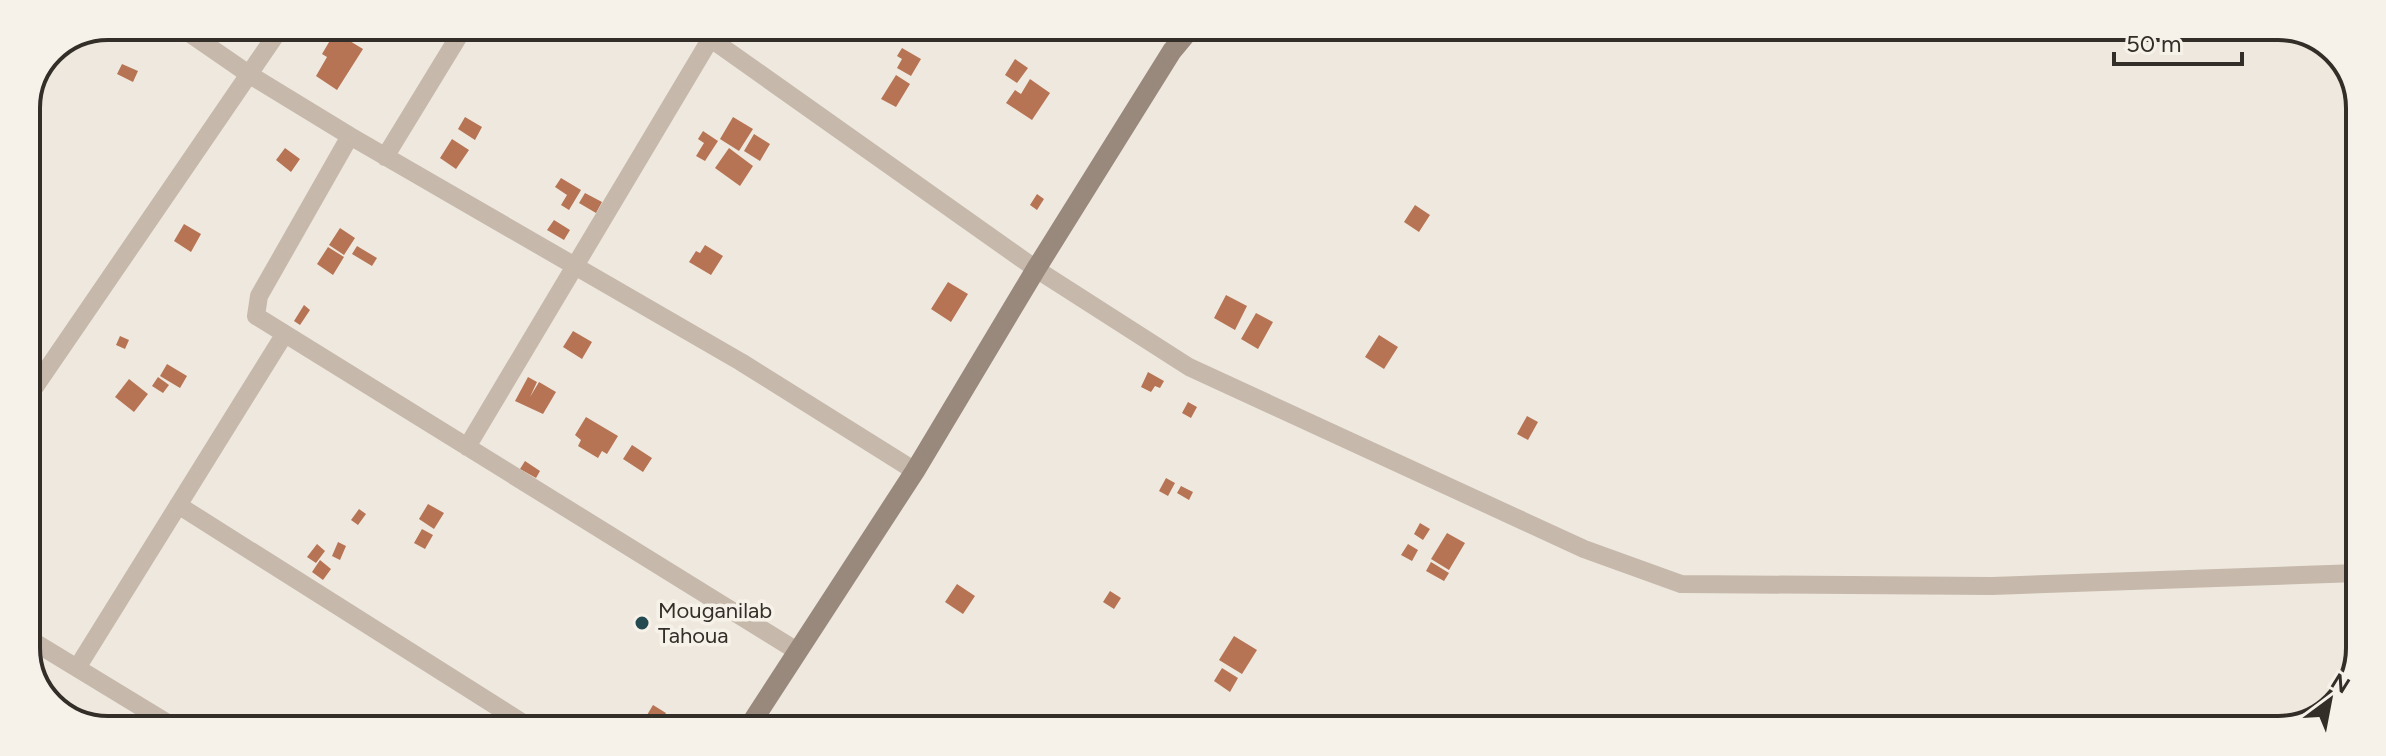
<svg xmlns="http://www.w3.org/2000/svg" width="2386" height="756" font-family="Figtree,sans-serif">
<rect width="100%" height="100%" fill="#efe8de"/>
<path fill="#b67454" d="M335,32L363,49L337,90L316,76L327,57L322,54Z
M902,48L921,59L911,76L897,68L902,59L897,56Z
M1015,59L1028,68L1017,83L1005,75Z
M122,64L138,71L133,82L117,74Z
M896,75L910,84L896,107L881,99Z
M1030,79L1050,93L1032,120L1006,103L1015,90L1021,94Z
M465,117L482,127L475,140L458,129Z
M733,117L753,129L739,151L720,139Z
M703,131L718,141L705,161L696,156L704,143L698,139Z
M754,134L770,144L760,161L744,151Z
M452,139L469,150L456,169L440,158Z
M285,148L300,159L291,172L276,160Z
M729,148L753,166L740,186L715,168Z
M561,178L581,190L569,210L561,205L567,195L555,187Z
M585,193L602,202L596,213L579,203Z
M1037,194L1044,199L1037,210L1030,205Z
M1415,205L1430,215L1419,232L1404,222Z
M554,220L570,230L564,240L547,230Z
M184,224L201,234L191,252L174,241Z
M340,228L355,238L344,255L329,245Z
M705,245L723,256L711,275L689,262L696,251L700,253Z
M357,246L377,258L372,266L352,254Z
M328,247L344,257L333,275L317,264Z
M948,282L968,294L951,322L931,309Z
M1226,295L1247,306L1235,330L1214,318Z
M304,305L310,310L300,325L294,321Z
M1256,313L1273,322L1258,349L1241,339Z
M573,331L592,342L582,359L563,347Z
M1379,335L1398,347L1384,369L1365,357Z
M120,336L129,340L125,349L116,345Z
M167,364L187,376L180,388L160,376Z
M1148,372L1164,381L1160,388L1155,386L1151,392L1141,387Z
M158,377L169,385L163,393L152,386Z
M528,377L537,382L530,397L539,382L556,392L543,414L515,401Z
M129,379L148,394L134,412L115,397Z
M1188,402L1197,407L1191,418L1182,413Z
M1527,416L1538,422L1528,440L1517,434Z
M586,417L618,436L607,454L602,451L598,458L578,446L581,440L575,435Z
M632,445L652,458L643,472L623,459Z
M525,461L540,471L536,478L520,469Z
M1166,478L1175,483L1168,496L1159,491Z
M1181,486L1193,492L1189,500L1177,493Z
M428,504L444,513L434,529L419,519Z
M359,509L366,514L358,525L351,520Z
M1420,523L1430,529L1423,540L1414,534Z
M422,529L433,535L425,549L414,543Z
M1447,533L1465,543L1449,570L1431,559Z
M338,542L346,546L340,560L332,556Z
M317,544L325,551L316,563L307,557Z
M1408,544L1418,550L1412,561L1401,555Z
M320,560L331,569L323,580L312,572Z
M1431,562L1449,573L1444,581L1426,571Z
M957,584L975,596L963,614L945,602Z
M1110,591L1121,598L1114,609L1103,602Z
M1234,636L1257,650L1242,674L1219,660Z
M1222,668L1238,678L1230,692L1214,681Z
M653,705L666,713L657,728L644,720Z"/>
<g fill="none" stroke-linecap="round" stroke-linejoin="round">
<path stroke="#c6b9ab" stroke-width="18" d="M179,26L250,75L350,136L741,362L915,471
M694,27L1036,269L1189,367L1584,549L1681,584L1992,586L2358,573
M350,136L259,296L256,316L797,651
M385,157L465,26
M26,400L282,26
M467,447L711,38
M178,505L531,728
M26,637L174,727
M77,668L284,335"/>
<path stroke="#99897d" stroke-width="20" d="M748,728L915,471L1036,269L1172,51L1192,27"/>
</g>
<circle fill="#244a51" stroke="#f7f2e9" stroke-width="3" cx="642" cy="623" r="8"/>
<g text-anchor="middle" stroke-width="7" stroke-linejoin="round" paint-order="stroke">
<g font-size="22" fill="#342e29" stroke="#f7f2e9" text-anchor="start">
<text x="658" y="618">Mouganilab<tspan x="658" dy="25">Tahoua</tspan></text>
</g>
</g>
<path d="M0 0H2386V756H0ZM108 40H2278A68 68 0 0 1 2346 108V648A68 68 0 0 1 2278 716H108A68 68 0 0 1 40 648V108A68 68 0 0 1 108 40Z" fill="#f7f2e9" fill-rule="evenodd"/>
<path fill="none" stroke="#342e29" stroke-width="4" d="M108 40H2278A68 68 0 0 1 2346 108V648A68 68 0 0 1 2278 716H108A68 68 0 0 1 40 648V108A68 68 0 0 1 108 40Z"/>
<g transform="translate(2330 700) rotate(32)" stroke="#f7f2e9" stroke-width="6" paint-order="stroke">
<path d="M0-6L14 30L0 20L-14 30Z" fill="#342e29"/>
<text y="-12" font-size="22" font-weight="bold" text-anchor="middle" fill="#342e29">N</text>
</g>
<path d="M2114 52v12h128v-12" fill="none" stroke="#342e29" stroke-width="4"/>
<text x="2126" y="52" font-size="24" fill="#342e29" stroke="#f7f2e9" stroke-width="6" paint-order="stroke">50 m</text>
</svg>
